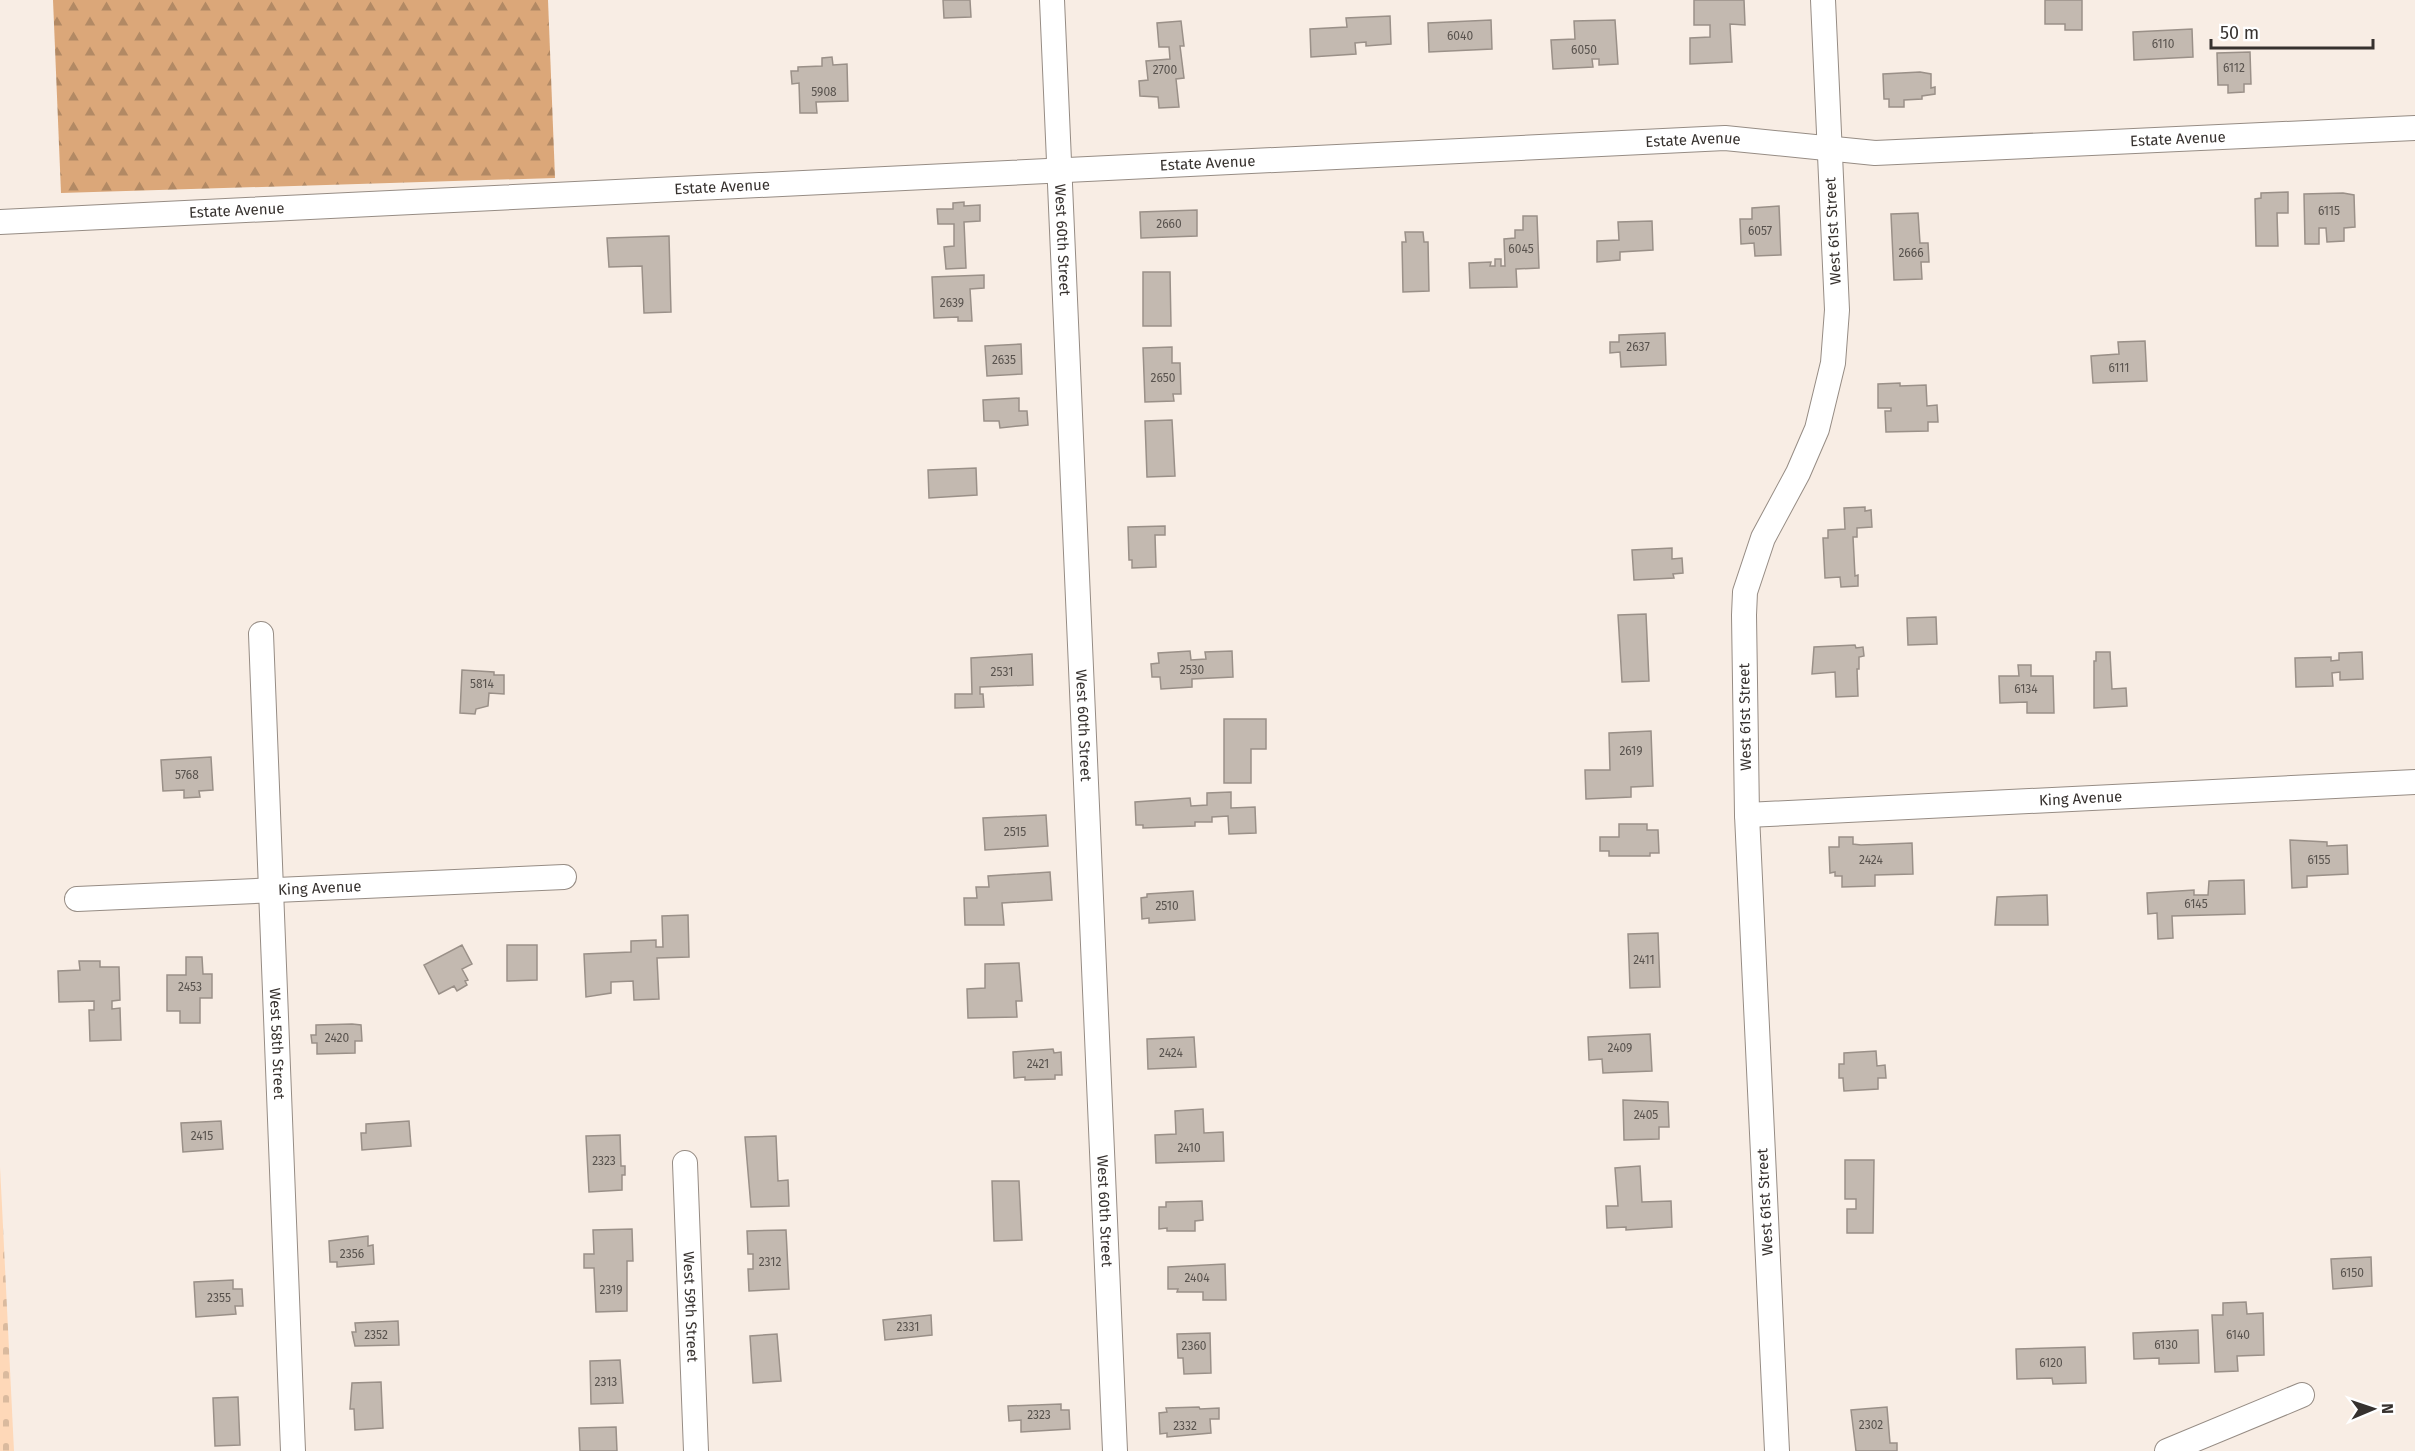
<svg xmlns="http://www.w3.org/2000/svg" width="2415" height="1451" font-family="'Fira Sans',sans-serif">
<defs>
<pattern id="forest-firs" width="22" height="20" patternUnits="userSpaceOnUse" patternTransform="scale(1.5)"><rect width="22" height="20" fill="#dba779"/><path d="M5 1l3.5 6h-7zM16 11l3.5 6h-7z" fill="#b28964"/></pattern>
<pattern id="cemetery-stones" width="16" height="16" patternUnits="userSpaceOnUse" patternTransform="scale(1.5)"><rect width="16" height="16" fill="#fed8b8"/><path d="M2 7V4a2 2 0 0 1 4 0v3zM10 15v-3a2 2 0 0 1 4 0v3z" fill="#daba9e"/></pattern>
</defs>
<rect width="100%" height="100%" fill="#f8ede4"/>
<path fill="url(#forest-firs)" d="M53,0H548L555,178L61,193Z"/>
<path fill="url(#cemetery-stones)" d="M0,1167L2,1206L14,1451H0Z"/>
<path fill="#c3b9b0" stroke="#9a9088" stroke-width="1.5" d="M943,0H970L971,17L944,18Z
M1694,0H1744L1745,25L1730,24L1732,62L1690,64V38L1710,37V25H1694Z
M2045,0H2082V30H2065V24H2045Z
M1390,16L1391,44L1366,46V42L1355,43L1356,54L1311,57L1310,29L1347,27L1346,18Z
M1491,20L1492,49L1429,52L1428,23Z
M1615,20L1618,64L1599,65V59H1592L1593,67L1553,69L1551,40L1575,39L1574,21Z
M1181,21L1184,46H1180L1184,78L1176,79L1179,107L1159,108L1158,97L1140,96L1139,81L1148,80L1146,61L1170,59L1169,47H1159L1157,23Z
M2192,29L2193,57L2134,60L2133,32Z
M2250,52L2251,84H2244V92L2228,93V85H2218L2217,53Z
M832,57L833,65L847,64L848,101L816,102L817,113H800L799,83L792,84L791,71H798V67L822,66V58Z
M1920,72L1931,74V88L1935,87V94L1922,96V99L1904,100V107H1889V99H1884L1883,74Z
M2288,192V213H2277L2278,246H2256L2255,199L2261,198V193Z
M2343,193L2354,195L2355,227L2344,228V241L2327,242L2326,228H2319V244H2305L2304,194Z
M964,202V206L980,205V221L964,222L966,268L946,269L944,247L954,246V224H938L937,209H953V203Z
M1779,206L1781,255L1755,256L1754,243L1741,244L1740,219H1752V208Z
M1197,210V236L1141,238L1140,212Z
M1918,213L1920,243H1928L1929,262H1921L1922,279L1894,280L1891,214Z
M1523,216H1537L1539,268L1516,269L1517,287L1470,288L1469,263L1491,262L1490,266H1495V259H1501V266H1505L1504,239L1515,238V230H1523Z
M1652,221L1653,250L1620,252V260L1597,262V241L1619,240L1618,222Z
M1405,232H1423L1424,242H1428L1429,291L1403,292L1402,242H1406Z
M669,236L671,312L644,313L642,266L609,267L607,238Z
M1143,272H1170L1171,326H1143Z
M984,275V288L970,289L972,321H958V317L934,318L932,277Z
M1665,333L1666,365L1621,367L1620,352L1610,353V342H1619V335Z
M2145,341L2147,381L2093,383L2091,356L2119,354L2118,342Z
M1021,344L1022,374L987,376L985,346Z
M1172,347V363H1180L1181,394H1173L1174,401L1145,402L1143,348Z
M1900,383V386L1926,385L1927,406L1937,405L1938,422H1928V431L1886,432L1885,411H1891V408H1878V384Z
M1019,398V411H1027L1028,425L1000,428L999,421H984L983,400Z
M1172,420L1175,476L1147,477L1145,421Z
M976,468L977,495L929,498L928,470Z
M1865,507V511L1871,510L1872,527L1857,528V537H1853L1855,576L1858,575V586L1841,587L1840,577L1825,578L1823,538H1828V530L1845,529L1844,508Z
M1165,526V535H1155L1156,567L1132,568V560H1129L1128,527Z
M1672,548V559L1682,558L1683,573L1673,574L1674,578L1634,580L1632,550Z
M1646,614L1649,681L1622,682L1618,615Z
M1936,617L1937,644L1908,645L1907,618Z
M1855,645L1856,648L1863,647L1864,656L1859,657V669H1857L1858,696L1836,697L1835,672L1812,674L1814,647Z
M1190,651L1191,660L1206,659L1205,652L1232,651L1233,677L1192,679V687L1161,689L1160,677H1152L1151,664L1159,663L1158,653Z
M2096,652H2110L2112,689L2126,688L2127,706L2094,708V661H2096Z
M2362,652L2363,679L2340,680V672L2332,673L2333,686L2296,687L2295,658L2331,657V661L2339,660V653Z
M1032,654L1033,685L980,687V694H983L984,707L955,708V694H972L971,658Z
M2018,665H2031V676H2053L2054,713H2027V702L2000,703L1999,676H2019Z
M462,670L494,672V675H504V694L489,693L488,706L476,709L475,714L460,713Z
M1224,719H1266V749H1251V783H1224Z
M1651,731L1653,786L1631,787V797L1586,799L1585,770H1610L1609,733Z
M211,757L213,790L199,791L200,797L184,798V790L163,791L161,760Z
M1231,792V808L1255,807L1256,833L1229,834L1228,816L1212,817V822H1195V826L1143,828V825H1136L1135,802L1190,798L1191,806L1207,805V793Z
M1046,815L1048,846L985,850L983,818Z
M1619,824H1647V830H1658L1659,853H1650V856H1609V851H1600V837H1619Z
M1839,837H1853V844L1861,845L1912,843L1913,874L1875,875V886L1842,887V876H1835V872L1830,873L1829,847H1839Z
M2290,840L2327,842V846L2347,845L2348,874L2307,876V887L2292,888Z
M1050,872L1052,900L1002,903L1004,925H965L964,898H977L976,887H989L988,876Z
M2244,880L2245,914L2172,916L2173,938L2158,939L2157,913L2148,914L2147,893L2194,890V895H2208L2209,881Z
M1193,891L1195,920L1149,923V918L1142,919L1141,898L1147,897V894Z
M2047,895L2048,925H1995L1997,897Z
M688,915L689,957L657,958L659,999L634,1000L633,981L611,982V993L586,997L584,954L631,952V941L656,940V947H663L662,916Z
M1658,933L1660,987L1630,988L1628,934Z
M462,945L472,964L462,969L468,980L465,981L467,985L457,991L454,986L439,994L424,965Z
M507,945H537V980L507,981Z
M186,957H202L203,974H212V998H200V1023H180V1011H167V975H186Z
M79,961H100V967H119L120,1000L112,1001V1009L120,1008L121,1040L90,1041L89,1010H94V1001L59,1002L58,971L80,970Z
M1019,963L1022,1001H1016L1017,1017L968,1018L967,989L985,988V964Z
M352,1024L361,1025L362,1041H355V1053L317,1054V1043H312L311,1035H316V1025Z
M1650,1034L1652,1071L1603,1073L1602,1059L1589,1060L1588,1037Z
M1194,1037L1196,1067L1148,1069L1147,1039Z
M1053,1049L1054,1053L1061,1052L1062,1075H1055V1079L1025,1080V1077L1014,1078L1013,1052Z
M1876,1051L1877,1066L1885,1065L1886,1078H1878V1089L1844,1091L1843,1078H1839V1064H1844V1053Z
M1623,1100L1668,1102L1669,1127H1659V1139L1624,1140Z
M1203,1109L1204,1133L1223,1132L1224,1161L1156,1163L1155,1135L1176,1134L1175,1111Z
M221,1121L223,1149L183,1152L181,1123Z
M409,1121L411,1146L362,1150L361,1133H366V1124Z
M620,1135L621,1166H625V1175H622V1190L589,1192L586,1136Z
M776,1136L778,1181L788,1180L789,1206L751,1207L745,1137Z
M1845,1160H1874L1873,1233H1847V1209H1856V1199H1845Z
M1640,1166L1642,1202L1671,1201L1672,1227L1626,1230V1227L1607,1228L1606,1206H1618L1615,1168Z
M992,1181H1019L1022,1240L994,1241Z
M1202,1201L1203,1220L1195,1221V1231H1167V1228L1159,1229V1207H1166V1202Z
M632,1229L633,1261H627V1311L596,1312L594,1268H584V1254H594L593,1230Z
M786,1230L789,1289L749,1291L748,1269H753V1254H748L747,1231Z
M368,1236V1246L373,1245L374,1264L337,1267V1262H330L329,1241Z
M2371,1257L2372,1286L2333,1289L2331,1259Z
M1225,1264L1226,1300H1203V1292H1177L1178,1289H1168V1267Z
M233,1280V1289H242L243,1306H235L236,1314L196,1317L194,1282Z
M2246,1302L2247,1314L2263,1313L2264,1355L2237,1356L2238,1371L2215,1372L2212,1315H2223V1303Z
M931,1315L932,1335L885,1340L883,1320Z
M398,1321L399,1345L355,1346L352,1332H356L355,1323Z
M2198,1330L2199,1363L2159,1364V1358L2134,1359L2133,1333Z
M1210,1333L1211,1373L1184,1374L1183,1358H1178L1177,1334Z
M777,1334L781,1381L753,1383L750,1336Z
M2085,1347L2086,1383L2053,1384L2052,1378L2017,1379L2016,1349Z
M620,1360L623,1403L591,1404L590,1361Z
M381,1382L383,1428L355,1430L354,1409H350L352,1383Z
M238,1397L240,1445L215,1446L213,1398Z
M1061,1404V1410H1069L1070,1429L1021,1432V1420L1009,1421L1008,1406Z
M1199,1407L1200,1409L1219,1408V1419H1210L1211,1433L1167,1437V1433L1160,1434L1159,1413L1167,1412L1166,1408Z
M1887,1407L1890,1443H1897V1451H1856L1851,1410Z
M616,1427L617,1451H580L579,1428Z"/>
<g fill="none" stroke-linecap="round" stroke-linejoin="round">
<defs>
<g id="minor">
<path id="s1" d="M1052,0L1115,1451"/>
<path id="s2" d="M0,222L1725,138L1875,153L2415,128"/>
<path id="s3" d="M261,634L293,1451"/>
<path id="s4" d="M1747,815L2415,782"/>
<path id="s5" d="M77,899L564,877"/>
<path id="s6" d="M685,1163L696,1451"/>
<path d="M1777,1451L1747,815L1744,615L1745,592L1763,538L1798,473L1817,429L1833,363L1837,310L1823,0"/>
<path d="M2167,1451L2302,1395"/>
</g>
</defs>
<use href="#minor" stroke="#968c84" stroke-width="26"/>
<use href="#minor" stroke="#fff" stroke-width="24"/>
</g>
<g text-anchor="middle" stroke-width="5" stroke-linejoin="round" paint-order="stroke">
<g font-size="12" fill="#59534e">
<text x="1460" y="40">6040</text>
<text x="2163" y="48">6110</text>
<text x="1584" y="54">6050</text>
<text x="2234" y="72">6112</text>
<text x="1165" y="74">2700</text>
<text x="824" y="96">5908</text>
<text x="2329" y="215">6115</text>
<text x="1169" y="228">2660</text>
<text x="1760" y="235">6057</text>
<text x="1521" y="253">6045</text>
<text x="1911" y="257">2666</text>
<text x="952" y="307">2639</text>
<text x="1638" y="351">2637</text>
<text x="1004" y="364">2635</text>
<text x="2119" y="372">6111</text>
<text x="1163" y="382">2650</text>
<text x="1192" y="674">2530</text>
<text x="1002" y="676">2531</text>
<text x="482" y="688">5814</text>
<text x="2026" y="693">6134</text>
<text x="1631" y="755">2619</text>
<text x="187" y="779">5768</text>
<text x="1015" y="836">2515</text>
<text x="1871" y="864">2424</text>
<text x="2319" y="864">6155</text>
<text x="2196" y="908">6145</text>
<text x="1167" y="910">2510</text>
<text x="1644" y="964">2411</text>
<text x="190" y="991">2453</text>
<text x="337" y="1042">2420</text>
<text x="1620" y="1052">2409</text>
<text x="1171" y="1057">2424</text>
<text x="1038" y="1068">2421</text>
<text x="1646" y="1119">2405</text>
<text x="202" y="1140">2415</text>
<text x="1189" y="1152">2410</text>
<text x="604" y="1165">2323</text>
<text x="352" y="1258">2356</text>
<text x="770" y="1266">2312</text>
<text x="2352" y="1277">6150</text>
<text x="1197" y="1282">2404</text>
<text x="611" y="1294">2319</text>
<text x="219" y="1302">2355</text>
<text x="908" y="1331">2331</text>
<text x="376" y="1339">2352</text>
<text x="2238" y="1339">6140</text>
<text x="2166" y="1349">6130</text>
<text x="1194" y="1350">2360</text>
<text x="2051" y="1367">6120</text>
<text x="606" y="1386">2313</text>
<text x="1039" y="1419">2323</text>
<text x="1871" y="1429">2302</text>
<text x="1185" y="1430">2332</text>
</g>
<g font-size="15" fill="#36312e" stroke="#fff">
<text dy="5" stroke="none"><textPath href="#s2" startOffset="2181">Estate Avenue</textPath></text>
<text dy="5" stroke="none"><textPath href="#s2" startOffset="1695">Estate Avenue</textPath></text>
<text dy="5" stroke="none"><textPath href="#s2" startOffset="1209">Estate Avenue</textPath></text>
<text dy="5" stroke="none"><textPath href="#s2" startOffset="723">Estate Avenue</textPath></text>
<text dy="5" stroke="none"><textPath href="#s2" startOffset="237">Estate Avenue</textPath></text>
<text transform="translate(1833 231) rotate(-93)" y="5">West 61st Street</text>
<text dy="5" stroke="none"><textPath href="#s1" startOffset="240">West 60th Street</textPath></text>
<text transform="translate(1745 717) rotate(-91)" y="5">West 61st Street</text>
<text dy="5" stroke="none"><textPath href="#s1" startOffset="726">West 60th Street</textPath></text>
<text dy="5" stroke="none"><textPath href="#s4" startOffset="334">King Avenue</textPath></text>
<text dy="5" stroke="none"><textPath href="#s5" startOffset="243">King Avenue</textPath></text>
<text dy="5" stroke="none"><textPath href="#s3" startOffset="410">West 58th Street</textPath></text>
<text transform="translate(1765 1202) rotate(-93)" y="5">West 61st Street</text>
<text dy="5" stroke="none"><textPath href="#s1" startOffset="1212">West 60th Street</textPath></text>
<text dy="5" stroke="none"><textPath href="#s6" startOffset="144">West 59th Street</textPath></text>
</g>
</g>
<g transform="translate(2373 1409) rotate(88)" stroke="#ffffff" stroke-width="4.5" paint-order="stroke">
<path d="M0-4.5L10 22L0 15L-10 22Z" fill="#36312e"/>
<text y="-9" font-size="16" font-weight="bold" text-anchor="middle" fill="#36312e">N</text>
</g>
<path d="M2211 39v9h162v-9" fill="none" stroke="#36312e" stroke-width="3"/>
<text x="2220" y="39" font-size="18" fill="#36312e" stroke="#ffffff" stroke-width="4.5" paint-order="stroke">50 m</text>
</svg>
